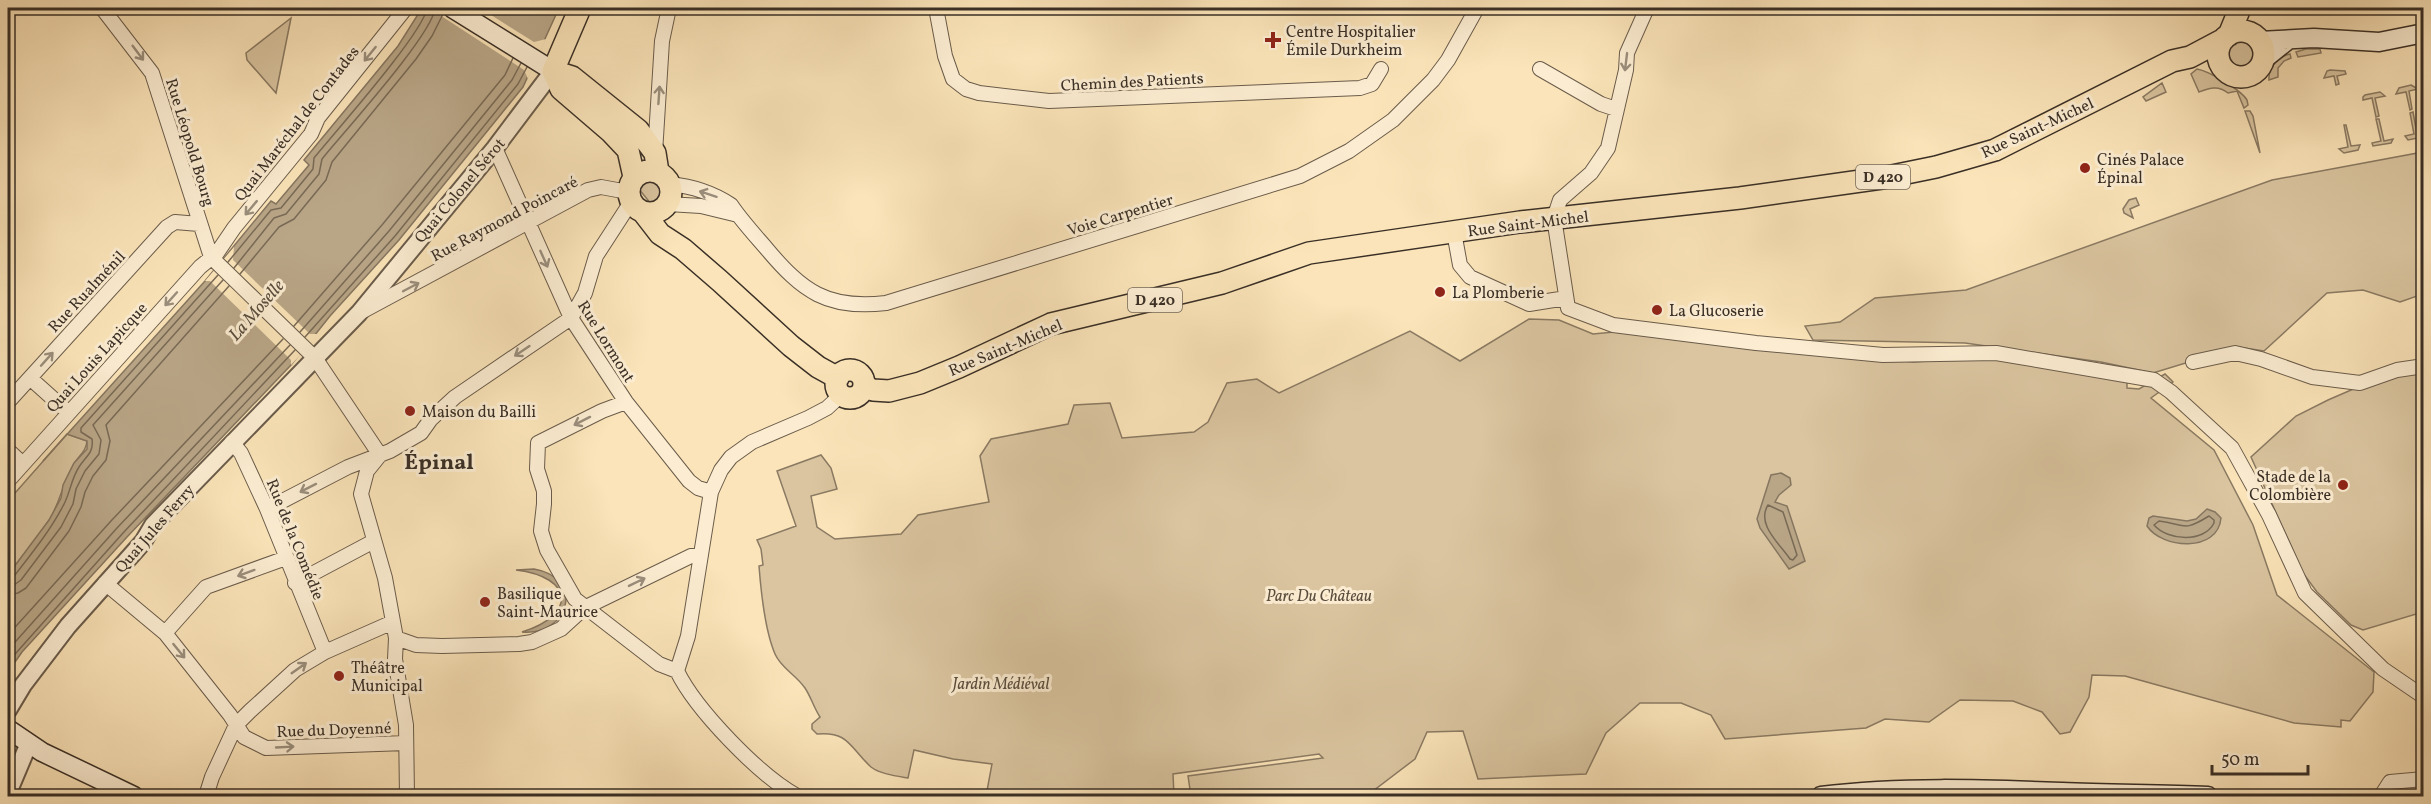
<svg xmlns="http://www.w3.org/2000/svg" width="2431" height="804" font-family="Vollkorn,serif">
<rect width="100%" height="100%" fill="#fbe4b9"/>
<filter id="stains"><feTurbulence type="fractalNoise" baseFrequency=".00333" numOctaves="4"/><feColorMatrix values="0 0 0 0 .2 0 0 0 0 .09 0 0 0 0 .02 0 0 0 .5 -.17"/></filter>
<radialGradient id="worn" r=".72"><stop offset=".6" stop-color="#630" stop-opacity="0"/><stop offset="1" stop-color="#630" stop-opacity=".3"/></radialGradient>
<path fill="#dac5a0" stroke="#8a7a63" stroke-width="1.5" d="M291,18L276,93L247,60L246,53Z
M2229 54a12 12 0 1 1 24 0a12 12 0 1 1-24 0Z
M2306,49H2320L2321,53L2298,57L2296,52Z
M2290,54L2291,58L2284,61L2278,68V77L2269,80C2268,67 2278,57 2290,54Z
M2197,69C2209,71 2241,90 2247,100L2248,105L2244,108L2237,91L2228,93C2218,85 2210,88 2199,92L2191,74Z
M2330,70L2345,71L2346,74L2337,76L2339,84L2336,85L2334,76L2324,78L2327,71Z
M2162,83L2166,92L2146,101L2143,97Z
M2411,85L2418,89L2409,91L2412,109L2410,110L2406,92L2396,94L2399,88Z
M2380,92L2385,96L2375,98L2379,116L2376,117L2372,98L2363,100V97L2365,95Z
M2245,111H2250L2253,116L2260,153Z
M2413,112L2417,134L2423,133V137L2408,140L2405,136L2414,134L2410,113Z
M2376,119H2379L2384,141L2393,139L2391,143L2373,146L2372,143L2381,141Z
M2344,125H2346L2351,146L2360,145L2358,150L2344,153L2339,149L2348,147Z
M2423,152V294L2400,302L2363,290L2327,293L2264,351L2238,347L2153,373L2101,362L1965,343L1813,340L1805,326L1840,322L1875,298L1966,290L2272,180Z
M645,176L654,177L661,185L662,192L656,203L651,204L639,189L641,180Z
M2136,198L2139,205L2130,209L2133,218L2124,213L2123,209L2129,200Z
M1529,319L1559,320L1593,334L1614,332L1913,362L1993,357L2127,381V388L2139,389L2165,374L2173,382L2151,398L2214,450L2253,525L2277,595L2374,672L2373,692L2350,721L2341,720V727L2294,723L2125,676L2092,675L2089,697L2070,732L2060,734L2042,712L2013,701L1960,700L1929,722L1885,719L1866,728L1725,739L1711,715L1681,703H1640L1606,733L1586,774L1478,779L1463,731L1427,732L1415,759L1369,794L1191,796L1188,776L1323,758L1319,754L1173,774L1174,796H986L992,764L953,759L914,750L908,778C896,776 880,774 871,767C850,748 849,731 817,734L812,729V724L820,717C814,708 811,697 805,688C795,674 781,668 775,654C765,631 761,592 759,566L763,565L761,549L757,540L796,526L777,471L821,455L831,468L837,489L811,496L817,527L835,539L901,534L918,515L989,502L980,456L991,439L1068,424L1074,405L1110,403L1122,438L1194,432L1208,422L1227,383L1257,379L1279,393L1410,331L1460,361Z
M2423,370V612L2363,630L2351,625L2317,592L2303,573L2251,457L2296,416L2328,400L2381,377Z
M67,434L87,441C86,452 79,455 74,464C63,482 60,502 50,519C37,539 21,557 8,575V501Z"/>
<path fill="#b9a687" stroke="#867660" stroke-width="1.5" d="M422,8H559L523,87L399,240L330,316L291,365L127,537L22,652L8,672V575L49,520L61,498L63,485L74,463L87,449V441L67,434L43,461L205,281L271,201L276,204L309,165L304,160L398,46Z
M1781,473L1790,478L1791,485L1779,495L1775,502L1787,506L1805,561L1789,569L1760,528L1757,519L1771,475Z
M2207,509L2215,512L2221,518C2218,553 2162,549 2147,526L2149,518L2153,516L2187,521L2196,519Z
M534,569C586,578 569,636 522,632C577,615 574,577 516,570Z"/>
<path fill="#fbe4b9" d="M422,8H480L534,42L546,39L528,79L524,70L429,8Z
M234,247L233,260L310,334H320L291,365V360L210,281H205Z"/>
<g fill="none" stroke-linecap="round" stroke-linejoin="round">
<path stroke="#796a56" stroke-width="1.5" d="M228,262L271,210L281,208L313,169L314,158C335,132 424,32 427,8
M234,268L274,218L286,214L319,174L322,159C343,133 433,34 435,8
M240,274L279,227L294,219L326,180L332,162L416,59L432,36L443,14
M294,326L382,225L505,75L513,58
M300,332L389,231L512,80L521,63
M305,337L395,236L518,84L527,67
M1768,505L1783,512L1797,555L1793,560L1790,559C1779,543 1756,524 1768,505Z
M2209,516L2214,520V523C2204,543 2168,541 2154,525L2159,521C2187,525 2183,532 2209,516Z
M8,578L15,575C32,553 50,531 63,506C70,494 71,479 79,467C86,456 94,453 92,439L81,432V428L218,275
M8,586L14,585L21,580L61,527L73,504L76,489L85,471L99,454L101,440L93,425L223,280
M8,595L18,593L26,588L69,531L81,507L85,492L93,476L106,460L110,441L106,425L229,286
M8,635L111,521L283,339
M8,650L117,528L290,345
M8,662L123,533L295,350"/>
<defs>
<path id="minor" d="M102,8L152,73L211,257L315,358L380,455L367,471L361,494L385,578L396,638L395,659L406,725L407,796
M936,8L945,56L953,79L966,89L979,93L1049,101L1360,88L1372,84L1381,69
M1647,8L1627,53L1626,70L1608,148L1591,173L1560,200L1554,218L1568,308L1613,325L1756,343L1883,355L1996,353L2154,380L2171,392L2232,448L2269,515L2305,593L2383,669L2424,697
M8,13L11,8
M1540,69L1601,104L1616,109
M495,148L571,318L626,402L689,481L698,488L711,492
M655,153L662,41L669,8
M670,184C690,186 713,193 731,205C741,220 754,234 766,248C802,291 827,310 886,303L1300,176L1349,151L1393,120L1433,80L1448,60L1477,8
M668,204L701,206L738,215
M1454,232L1460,265L1470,277L1529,304L1566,298
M361,312L588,190L601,187L628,192
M2193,362L2235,353L2261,359L2312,377L2360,383L2397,370L2424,366
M30,378L69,413
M8,402L167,227L175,222L199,224
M626,402L602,411L538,443L537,469L544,491V504L541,531L547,550L575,599L659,664L677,671
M232,442L241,453L267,509L325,652
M8,450L23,464
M8,481L200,267L217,253L234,228L311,134L318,118L406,8
M267,509L348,467L390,451L421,433L431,419L455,397L571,318L585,293L596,256L631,202
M105,583L165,633L230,715L244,737L266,748L406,743
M295,583L374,541
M165,633L206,587L286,558
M396,638L416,645L442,646L519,644L532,642L561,629L584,608L691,556L701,555
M677,671L688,636L711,492L721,470L731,457L752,442L808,418L827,408L841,395
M677,671C696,710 759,775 797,796
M206,796L212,777L236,725L250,711L295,670L325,652L393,622
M2381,796L2390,782L2424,779"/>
<path id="tertiary" d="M8,710L23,685L68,626L143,542L153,525L359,313L495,148L553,71
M8,793L29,743"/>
<path id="secondary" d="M452,8L553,71
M2259,41L2314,38L2379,42L2424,33
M2263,60L2288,40
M8,729L42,752L134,796
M1821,796C1901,786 1981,789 2062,792C2110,794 2159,794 2208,796"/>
<path id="primary" d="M2218 54a23 23 0 1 1 46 0a23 23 0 1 1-46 0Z
M2229,35L2240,8
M553,71L572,77L638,130L655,153L658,172
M553,71L561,89L611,132L628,150L634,177
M553,71L580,8
M629 192a21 21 0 1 1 42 0a21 21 0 1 1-42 0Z
M643,212L660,234L683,249L720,281L791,346L818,367L838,378
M836 384a14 14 0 1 1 28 0a14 14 0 1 1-28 0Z
M864,386L873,390L889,391L920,383L959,367L1051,324L1222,283L1309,253L1520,222L1740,198L1882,178L1936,167L1995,150L2172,61L2190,57L2224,39"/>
</defs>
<use href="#minor" stroke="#6a5c4b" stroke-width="16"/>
<use href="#tertiary" stroke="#6a5c4b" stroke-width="20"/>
<use href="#secondary" stroke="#392f26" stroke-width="21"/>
<use href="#primary" stroke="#392f26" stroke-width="24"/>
<use href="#minor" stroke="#fcedd2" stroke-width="14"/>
<use href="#tertiary" stroke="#fcedd2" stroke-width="16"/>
<use href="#secondary" stroke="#fcedd2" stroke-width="18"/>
<use href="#primary" stroke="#fbe4b9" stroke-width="21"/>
</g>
<defs><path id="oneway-shaft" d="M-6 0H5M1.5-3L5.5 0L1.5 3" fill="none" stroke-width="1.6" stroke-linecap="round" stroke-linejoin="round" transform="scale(1.5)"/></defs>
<g stroke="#9a8e7c">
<use href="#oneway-shaft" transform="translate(138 53) rotate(53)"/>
<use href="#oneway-shaft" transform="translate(370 54) rotate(129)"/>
<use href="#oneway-shaft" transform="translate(1626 62) rotate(97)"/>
<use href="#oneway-shaft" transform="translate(659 95) rotate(-86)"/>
<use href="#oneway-shaft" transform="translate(708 194) rotate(-162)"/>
<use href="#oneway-shaft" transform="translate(251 208) rotate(130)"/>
<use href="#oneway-shaft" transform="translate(544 259) rotate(66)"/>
<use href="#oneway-shaft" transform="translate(411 287) rotate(-28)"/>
<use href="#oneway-shaft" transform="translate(171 299) rotate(132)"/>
<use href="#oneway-shaft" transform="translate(522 351) rotate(146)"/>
<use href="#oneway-shaft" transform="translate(47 359) rotate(-48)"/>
<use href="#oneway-shaft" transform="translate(582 421) rotate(153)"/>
<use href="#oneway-shaft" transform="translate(308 488) rotate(153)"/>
<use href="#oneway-shaft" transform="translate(246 573) rotate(160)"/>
<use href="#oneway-shaft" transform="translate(637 582) rotate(-26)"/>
<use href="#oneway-shaft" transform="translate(179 651) rotate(51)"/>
<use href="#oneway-shaft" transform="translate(299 668) rotate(-35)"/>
<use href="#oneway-shaft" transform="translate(285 747) rotate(-3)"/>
</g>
<g fill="#8f2418" stroke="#fcedd2" stroke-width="2">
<path d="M1270 31h6v6h6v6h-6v6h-6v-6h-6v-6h6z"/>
<circle cx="2085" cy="168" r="6"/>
<circle cx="1440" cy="292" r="6"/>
<circle cx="1657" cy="310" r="6"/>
<circle cx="410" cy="411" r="6"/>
<circle cx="2343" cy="485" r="6"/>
<circle cx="485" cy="602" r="6"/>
<circle cx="339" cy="676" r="6"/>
</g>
<g text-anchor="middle" stroke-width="6" stroke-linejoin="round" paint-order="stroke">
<g fill="#fcedd2" stroke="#74685a" stroke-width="1.5">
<rect x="1856" y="165" width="54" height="24" rx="4.5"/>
<rect x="1128" y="288" width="54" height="24" rx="4.5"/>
</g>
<g font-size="15" font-weight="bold" fill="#392f26">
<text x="1883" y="182">D 420</text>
<text x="1155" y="305">D 420</text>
</g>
<g font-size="16" fill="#392f26" stroke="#fcedd2" text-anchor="start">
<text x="1286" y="37">Centre Hospitalier<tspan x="1286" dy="18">Émile Durkheim</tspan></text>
<text x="2097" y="165">Cinés Palace<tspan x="2097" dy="18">Épinal</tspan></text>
<text x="1452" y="298">La Plomberie</text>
<text x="1669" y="316">La Glucoserie</text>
<text x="422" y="417">Maison du Bailli</text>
<text x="2331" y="482" text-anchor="end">Stade de la<tspan x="2331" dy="18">Colombière</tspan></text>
<text x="497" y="599">Basilique<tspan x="497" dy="18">Saint-Maurice</tspan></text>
<text x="351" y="673">Théâtre<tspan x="351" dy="18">Municipal</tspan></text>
</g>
<g font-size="16" fill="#392f26" stroke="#fcedd2">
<text transform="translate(1132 81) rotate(-3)" y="6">Chemin des Patients</text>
<text transform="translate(296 123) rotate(-52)" y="6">Quai Maréchal de Contades</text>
<text transform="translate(2037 127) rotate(-25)" y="6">Rue Saint-Michel</text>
<text transform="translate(191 142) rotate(73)" y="6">Rue Léopold Bourg</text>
<text transform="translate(459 190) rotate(-50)" y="6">Quai Colonel Sérot</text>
<text transform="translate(1120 214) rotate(-17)" y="6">Voie Carpentier</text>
<text transform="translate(504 218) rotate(-28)" y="6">Rue Raymond Poincaré</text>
<text transform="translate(1528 223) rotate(-7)" y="6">Rue Saint-Michel</text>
<text transform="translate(86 291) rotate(-47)" y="6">Rue Rualménil</text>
<text transform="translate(607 341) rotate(58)" y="6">Rue Lormont</text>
<text transform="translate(1005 347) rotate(-23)" y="6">Rue Saint-Michel</text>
<text transform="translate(96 357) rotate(-48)" y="6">Quai Louis Lapicque</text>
<text transform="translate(154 528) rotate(-49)" y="6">Quai Jules Ferry</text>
<text transform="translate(296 539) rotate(68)" y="6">Rue de la Comédie</text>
<text transform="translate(334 729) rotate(-2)" y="6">Rue du Doyenné</text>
</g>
<g font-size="16" font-style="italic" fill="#594d3e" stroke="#fcedd2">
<text x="1319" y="601">Parc Du Château</text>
<text x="1001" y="689">Jardin Médiéval</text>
</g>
<g font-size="18" font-style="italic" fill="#594d3e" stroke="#fcedd2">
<text transform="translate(256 310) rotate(-49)" y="6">La Moselle</text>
</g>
<g font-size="22" font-weight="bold" fill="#392f26" stroke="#fcedd2">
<text x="439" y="469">Épinal</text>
</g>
</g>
<rect width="2431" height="804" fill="none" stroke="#fbe4b9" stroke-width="30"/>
<rect x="9" y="9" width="2413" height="786" fill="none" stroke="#392f26" stroke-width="3"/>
<rect x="15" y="15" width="2401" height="774" fill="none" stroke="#392f26" stroke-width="1.5"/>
<path d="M2212 765v9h96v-9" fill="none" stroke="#392f26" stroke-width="3"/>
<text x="2221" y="765" font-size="18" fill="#392f26" stroke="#fcedd2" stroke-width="4.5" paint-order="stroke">50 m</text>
<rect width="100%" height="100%" filter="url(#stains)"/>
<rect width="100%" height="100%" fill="url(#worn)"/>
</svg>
